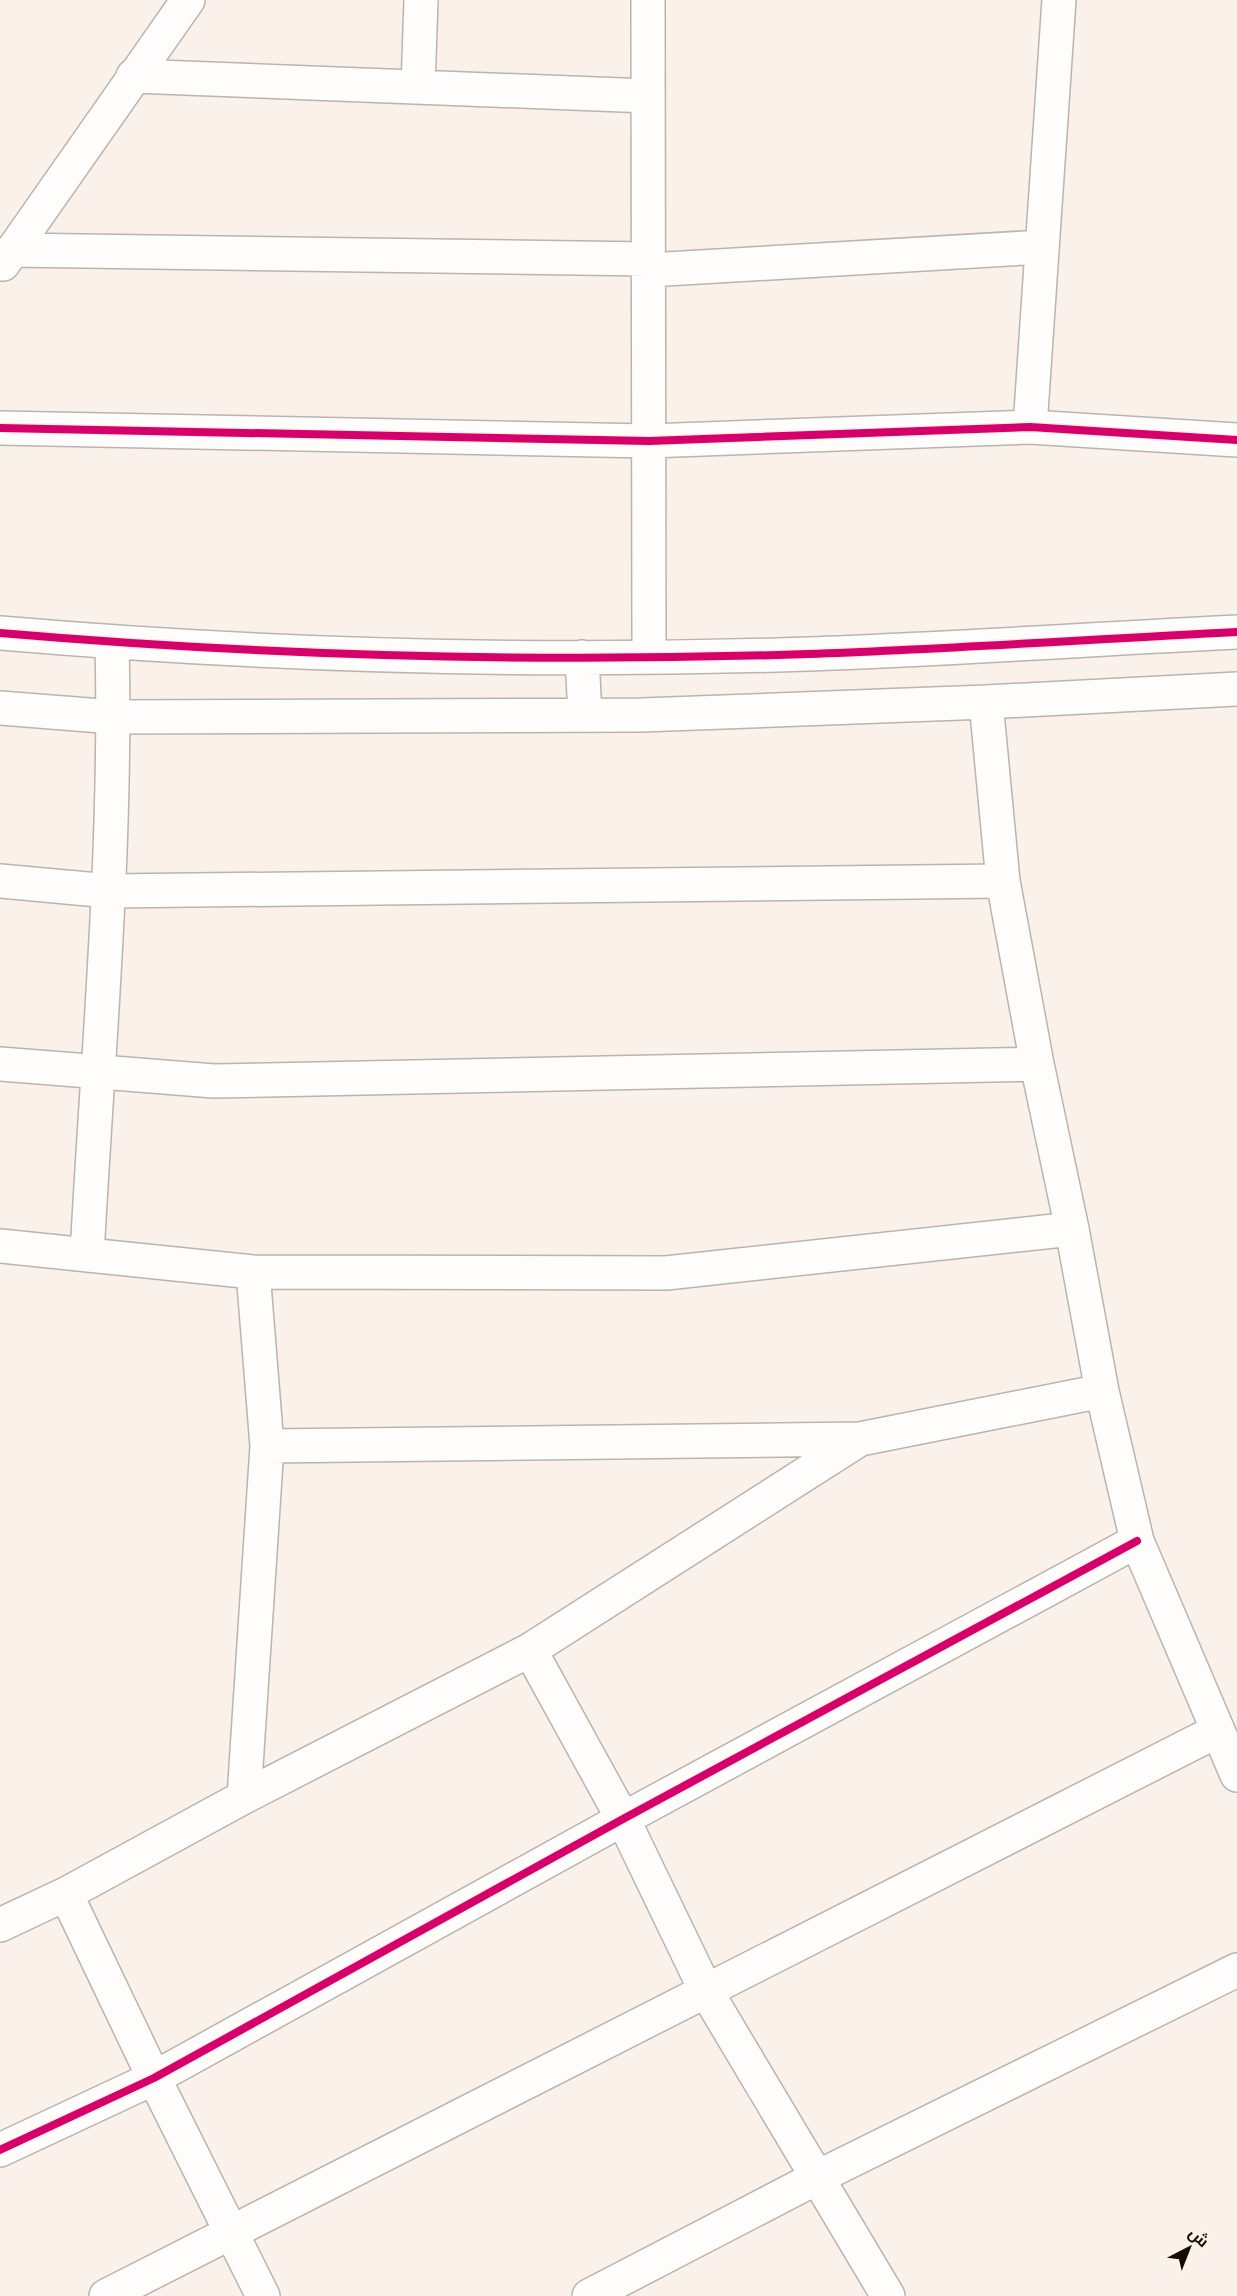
<svg xmlns="http://www.w3.org/2000/svg" width="1237" height="2296" font-family="'Titillium Web',Cairo,sans-serif">
<rect width="100%" height="100%" fill="#f9f1ea"/>
<g fill="none" stroke-linecap="round" stroke-linejoin="round">
<defs>
<path id="minor" d="M648,0L649,656
M133,76L648,96
M418,87L421,0
M12,250L648,259
M3,264L188,0
M649,270L1042,247
M1030,427L1059,0
M0,428L649,441L1030,427L1237,440
M0,633C268,656 539,663 808,654C951,649 1094,639 1237,632
M582,657L585,715
M986,702L1003,881L1037,1064L1072,1229L1102,1391L1137,1541L1237,1775
M0,708L114,717L642,715L986,702L1237,689
M0,881L109,891L1003,881
M0,1064L214,1081L1037,1064
M0,1246L253,1272L666,1273L1072,1229
M87,1255C98,1051 117,847 112,643
M267,1446L860,1439
M530,1650L623,1819L706,1991L888,2296
M244,1797L267,1446L253,1272
M66,1894L154,2078L263,2296
M0,1925L66,1894L244,1797L530,1650L860,1439L1102,1391
M0,2150L154,2078L623,1819L1137,1541
M106,2296L1217,1731
M589,2296L818,2177L1237,1970"/>
</defs>
<use href="#minor" stroke="#bab4ae" stroke-width="36"/>
<use href="#minor" stroke="#fefdfc" stroke-width="33"/>
<defs>
<path id="cycleway" d="M0,428L649,441L1030,427L1237,440
M0,633C268,656 539,663 808,654C951,649 1094,639 1237,632
M0,2150L154,2078L623,1819L1137,1541"/>
</defs>
<use href="#cycleway" stroke="#fff1e4" stroke-width="11"/>
<use href="#cycleway" stroke="#d6006c" stroke-width="8"/>
</g>
<g transform="translate(1189 2248) rotate(42)" stroke="#fff1e4" stroke-width="4.5" paint-order="stroke">
<path d="M0-4.5L10 22L0 15L-10 22Z" fill="#120d08"/>
<text y="-9" font-size="16" font-weight="bold" text-anchor="middle" fill="#120d08">ش</text>
</g>
</svg>
